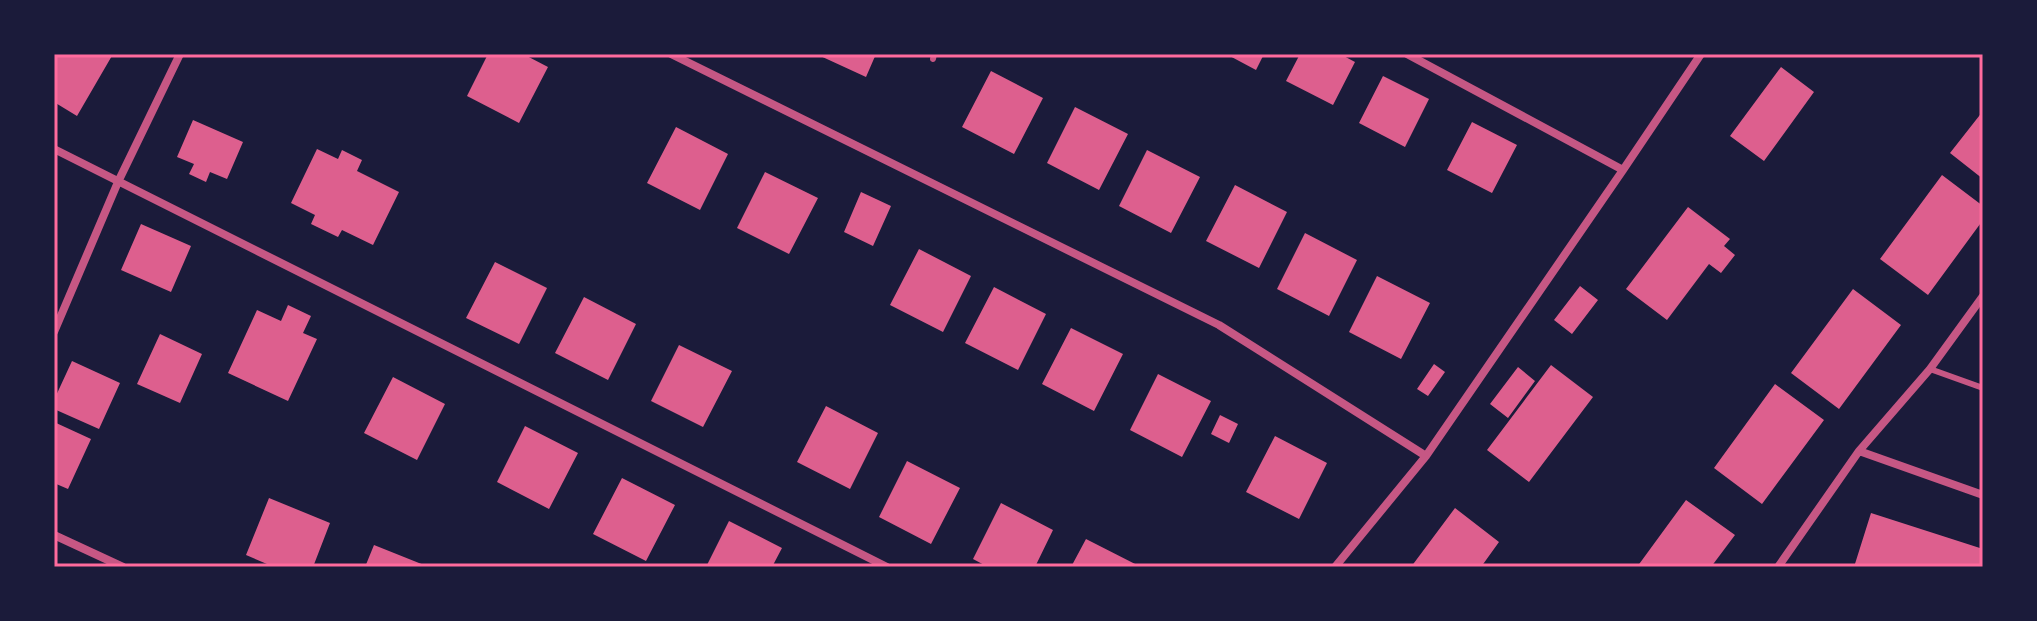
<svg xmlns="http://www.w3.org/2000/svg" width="2037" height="621" font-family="'Fira Sans Condensed',sans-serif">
<rect width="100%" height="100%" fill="#1b1b3a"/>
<path fill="#dd5f8e" d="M54,54H113L77,116L54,102Z
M488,54H523L548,67L519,123L467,96Z
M816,54H876L866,77Z
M1226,54H1264L1256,70Z
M1300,54H1340L1355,62L1333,105L1286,81Z
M1781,67L1814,92L1764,161L1730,136Z
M991,71L1043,98L1014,154L962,127Z
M1383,76L1429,99L1405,147L1359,123Z
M1075,107L1128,134L1099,190L1047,163Z
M1983,111V179L1950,153Z
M193,120L243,142L227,179L210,172L206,182L189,174L194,164L177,157Z
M1472,122L1517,145L1492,193L1447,170Z
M676,127L728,154L700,210L647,183Z
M317,149L338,159L342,150L362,160L357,171L399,192L373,245L342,230L338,237L311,224L315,215L291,203Z
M1147,150L1200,177L1171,233L1119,206Z
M765,172L818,198L789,254L737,228Z
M1942,175L1983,206V220L1928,295L1880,259Z
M1235,185L1287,212L1259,268L1206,241Z
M861,192L891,206L873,246L844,232Z
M1688,207L1730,239L1724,246L1735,255L1721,273L1709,264L1667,320L1626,289Z
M141,224L191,246L171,292L121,270Z
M1305,233L1357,260L1329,316L1277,289Z
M919,249L971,276L943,332L890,305Z
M495,262L547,288L519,344L466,318Z
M1377,276L1430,303L1401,359L1349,332Z
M1580,286L1598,300L1572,334L1554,320Z
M994,287L1046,314L1018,370L965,343Z
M1853,289L1901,325L1839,409L1791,373Z
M584,297L636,324L608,380L555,353Z
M288,305L311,316L303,333L317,339L288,401L228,373L257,310L281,321Z
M1071,328L1123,354L1094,411L1042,384Z
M160,334L202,354L180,403L137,384Z
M679,345L732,371L703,427L651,401Z
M72,361L120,383L99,429L54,409V400Z
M1434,364L1445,372L1428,396L1417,389Z
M1551,365L1593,397L1529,482L1487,450Z
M1518,367L1535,381L1508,418L1490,404Z
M1158,374L1211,401L1182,457L1130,430Z
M393,377L445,404L417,460L364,433Z
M1775,384L1824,420L1762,504L1714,468Z
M826,406L878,433L850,489L797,462Z
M1220,415L1238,424L1229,443L1211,434Z
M54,422L91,439L68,489L54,483Z
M525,426L578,453L549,509L497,482Z
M1275,436L1327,463L1299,519L1246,492Z
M907,461L960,488L931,544L879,517Z
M622,478L675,505L646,561L593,534Z
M269,498L330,523L313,567H274L246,555Z
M1686,500L1735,535L1711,567H1637Z
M1001,503L1053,530L1035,567H988L973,559Z
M1455,508L1499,542L1481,567H1411Z
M1871,513L1983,549V567H1854Z
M729,521L782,548L772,567H706Z
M1086,539L1141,567H1071Z
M374,545L429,567H365Z"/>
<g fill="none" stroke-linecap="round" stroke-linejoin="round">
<path stroke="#c65784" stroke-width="6" d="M933,59L934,54
M1930,369L1983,388"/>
<path stroke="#c65784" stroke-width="8" d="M671,54L1219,325L1426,456
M1407,54L1623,170
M54,149L887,567
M54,332L118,182L180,54
M1859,451L1983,495
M54,535L123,567
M1335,567L1426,456L1623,170L1701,54
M1778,567L1859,451L1930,369L1983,296"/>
</g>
<rect width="2037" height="621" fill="none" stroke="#1b1b3a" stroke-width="112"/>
<rect x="56" y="56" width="1925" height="509" fill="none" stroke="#ff6b9d" stroke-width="3"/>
</svg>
